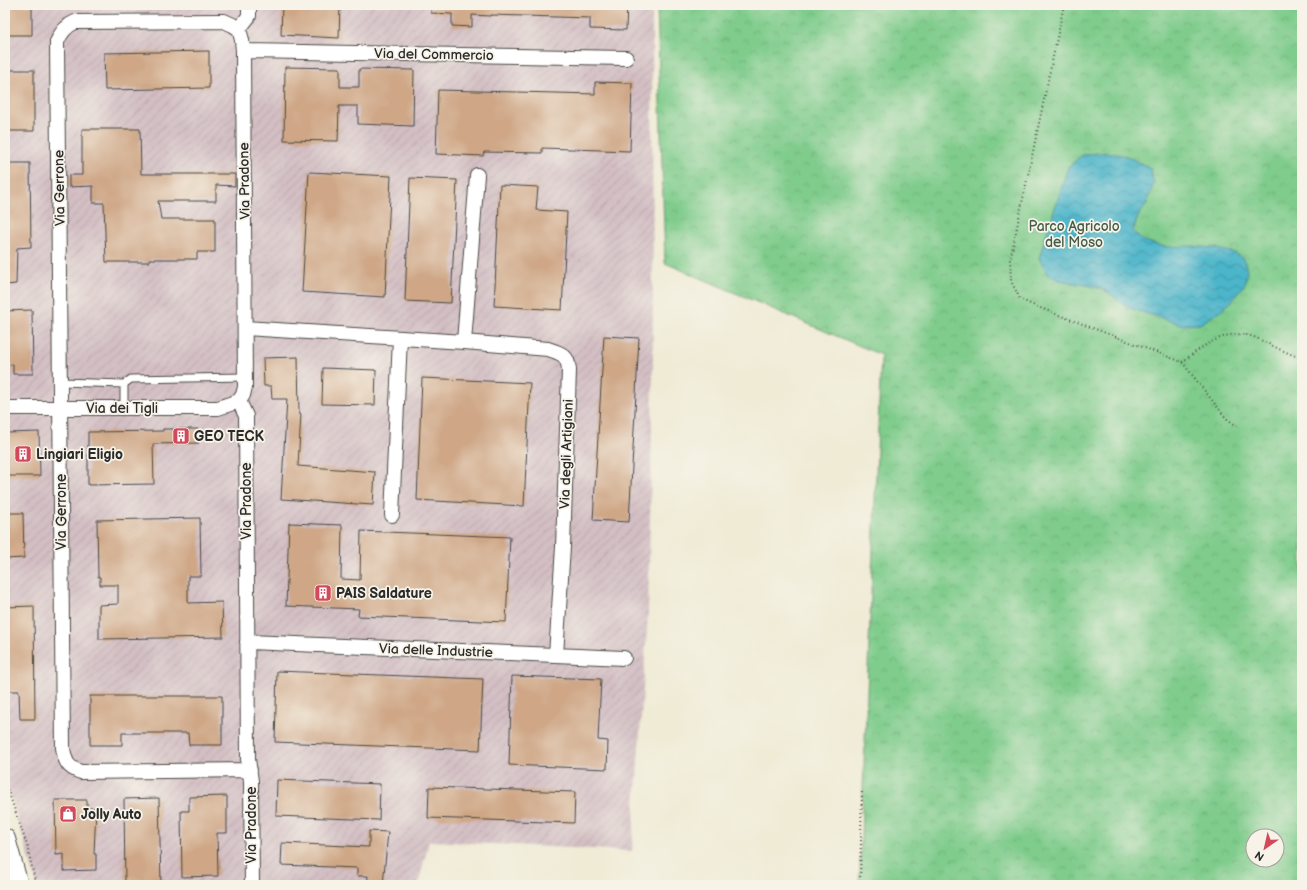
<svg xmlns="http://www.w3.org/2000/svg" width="1307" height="890" font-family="'Balsamiq Sans',sans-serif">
<defs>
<pattern id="industrial-furrows" width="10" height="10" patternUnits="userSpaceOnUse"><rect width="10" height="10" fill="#d2bec3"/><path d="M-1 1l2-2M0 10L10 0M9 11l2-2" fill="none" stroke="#b4a3a8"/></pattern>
<pattern id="park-crowns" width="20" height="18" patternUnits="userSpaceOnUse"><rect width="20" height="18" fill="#7fcc8c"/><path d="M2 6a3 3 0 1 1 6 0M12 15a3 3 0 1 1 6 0" fill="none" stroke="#6eaf79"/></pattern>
<pattern id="water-waves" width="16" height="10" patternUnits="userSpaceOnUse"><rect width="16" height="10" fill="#4cb5ca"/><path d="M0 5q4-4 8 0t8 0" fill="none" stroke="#3f93a4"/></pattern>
</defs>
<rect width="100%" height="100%" fill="#f7f3e8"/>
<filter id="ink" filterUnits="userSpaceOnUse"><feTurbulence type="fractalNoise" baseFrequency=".025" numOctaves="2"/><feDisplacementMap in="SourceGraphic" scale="8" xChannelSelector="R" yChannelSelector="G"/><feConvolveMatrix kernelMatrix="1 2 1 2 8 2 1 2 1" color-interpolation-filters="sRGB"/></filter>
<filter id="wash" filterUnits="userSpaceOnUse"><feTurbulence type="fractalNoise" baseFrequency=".012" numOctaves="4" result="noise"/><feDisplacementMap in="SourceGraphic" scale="16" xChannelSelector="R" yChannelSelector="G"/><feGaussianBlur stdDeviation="0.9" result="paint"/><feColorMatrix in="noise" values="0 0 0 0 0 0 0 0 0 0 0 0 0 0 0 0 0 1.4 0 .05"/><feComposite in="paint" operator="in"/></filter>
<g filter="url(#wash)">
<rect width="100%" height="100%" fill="#efebd5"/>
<path fill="url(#industrial-furrows)" d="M5,5H652L653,376L648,614L632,851L429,841L418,885H37L5,777Z"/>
<path fill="url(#park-crowns)" stroke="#557c5c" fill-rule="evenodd" d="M657,5H1302V885H859L881,355L665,263ZM1253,836H1277V860H1253Z"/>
<path fill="url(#water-waves)" stroke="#3c707a" d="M1106,152L1127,156L1150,168L1154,183L1146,205L1138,217L1133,231L1141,240L1165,247L1191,246L1214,248L1235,253L1244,259L1247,270L1245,284L1231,302L1216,314L1200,324L1183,325L1126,307L1107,291L1096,287L1060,280L1048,275L1039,258L1068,167L1082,155Z"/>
<g id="blocks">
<path fill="#cfa787" d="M5,5H32V35H5Z
M282,5H340L339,38L281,35Z
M431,5H627L626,30L590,29V18L491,15L490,16L472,15V27L452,26V14L431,13Z
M209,51V88L105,90L104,53Z
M285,67L340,68V87H359V69L414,70L413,126L358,124V106H339L338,141L284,140Z
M5,70H34V131H5Z
M595,82L632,83L630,151L542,148V153L484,152L483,156L436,154L438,90L595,94Z
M82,129H140L141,174H235V186L216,185V201H158L161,219H215V252H197V259H149V262H106L104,203H93V186L69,187V175H82Z
M5,163H30L31,247L17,248L16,284L5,285Z
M309,172L391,176L385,297L302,292Z
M410,178L457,180L451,303L405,301Z
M500,185L538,187L536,210L567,212L562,310L494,306Z
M32,310L33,374H13V364L5,365V311Z
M604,336L639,338L629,522L593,520Z
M298,357L299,414H301L298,466L375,472L373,505L281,499L287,399H272L271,386H264L263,358Z
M323,368L376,370L375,405L322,404Z
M422,378L530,383L524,506L417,500Z
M163,429H198L199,443L153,444L154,484L88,485V432L163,431Z
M39,432L40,476H7L6,433Z
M5,513H23L24,558L5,559Z
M200,518L201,576H188V603L222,602L223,637L99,639V605L118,604V585H100V577H98L97,520Z
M289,523L342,525L341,579L360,580L361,531L510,537L506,622L358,616L359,609L286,606Z
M34,606L35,719H20L19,691H5V607Z
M277,671L483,679L480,750L275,742Z
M512,676L601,679L598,740L608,741L607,769L509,765Z
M90,696H222V745H189L188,733H122V745H90Z
M277,780L380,784L379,820L276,816Z
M429,787L575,792L574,823L428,818Z
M227,796V833H217L218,876L182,877L181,811H189V797Z
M159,798L161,885H125L124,799Z
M55,800H87V808H96L94,854H96V870L64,871V854L56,855Z
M369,831L388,832L383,885H367L368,876H357V868L281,865L282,843L369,847Z"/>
</g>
</g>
<g filter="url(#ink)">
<use href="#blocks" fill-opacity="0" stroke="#484844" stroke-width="1"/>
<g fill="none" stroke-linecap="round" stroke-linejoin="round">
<defs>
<path id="lane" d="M61,382L124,384L131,379L245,377
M124,408V384"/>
<path id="street" d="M249,5V16L239,29L242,40L243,51L245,387L243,395L239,401L246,416L248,759L251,781L252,885
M239,29L233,25L224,21L75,22C66,26 61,32 57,42L63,748C65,762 68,768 81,772L250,770
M243,51L626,58
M245,328L464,342L548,349C561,353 568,355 569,370L563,547L556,655
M464,342L477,175
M5,408H218L239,401
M392,515L400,338
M247,642L624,658"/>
<path id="secondary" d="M5,839L18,885"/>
</defs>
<use href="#lane" stroke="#484844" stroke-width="9"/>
<use href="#street" stroke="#484844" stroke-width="16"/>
<use href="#secondary" stroke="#484844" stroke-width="22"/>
<path stroke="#484844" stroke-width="2" stroke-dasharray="1 3" stroke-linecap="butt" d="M1064,5L1010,260L1011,281L1020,299L1035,306L1182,362L1226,418L1237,426
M1182,362C1203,346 1227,327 1254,337C1270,344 1285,353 1302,358
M5,782L27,845L36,885
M860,885L862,790"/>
<use href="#lane" stroke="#fff" stroke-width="7"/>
<use href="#street" stroke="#fff" stroke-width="14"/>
<use href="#secondary" stroke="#fff" stroke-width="20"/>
</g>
</g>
<defs>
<symbol id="building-square" viewBox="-11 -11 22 22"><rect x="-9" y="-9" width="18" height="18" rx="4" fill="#d1495b" stroke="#f7f3e8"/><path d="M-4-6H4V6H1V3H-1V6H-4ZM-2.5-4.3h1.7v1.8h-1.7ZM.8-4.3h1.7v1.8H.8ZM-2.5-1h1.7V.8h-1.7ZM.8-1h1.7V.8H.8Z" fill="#fff"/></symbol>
<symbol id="shop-square" viewBox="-11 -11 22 22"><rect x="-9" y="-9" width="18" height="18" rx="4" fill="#d1495b" stroke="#f7f3e8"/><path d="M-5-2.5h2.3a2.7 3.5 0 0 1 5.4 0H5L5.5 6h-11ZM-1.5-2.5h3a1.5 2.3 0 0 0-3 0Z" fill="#fff"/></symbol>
</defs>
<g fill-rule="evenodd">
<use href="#building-square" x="171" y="426" width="20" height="20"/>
<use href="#building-square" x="13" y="444" width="20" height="20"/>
<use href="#building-square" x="313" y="583" width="20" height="20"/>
<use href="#shop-square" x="58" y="804" width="20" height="20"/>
</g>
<g text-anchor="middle" stroke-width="3.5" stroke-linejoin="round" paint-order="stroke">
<g font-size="14" fill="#2b2b2b" stroke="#f7f3e8">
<text transform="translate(434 54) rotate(1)" y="5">Via del Commercio</text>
<text transform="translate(244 181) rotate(-91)" y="5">Via Pradone</text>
<text transform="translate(59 188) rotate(-91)" y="5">Via Gerrone</text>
<text x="122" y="413">Via dei Tigli</text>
<text transform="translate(566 454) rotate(-88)" y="5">Via degli Artigiani</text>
<text transform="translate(246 501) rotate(-90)" y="5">Via Pradone</text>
<text transform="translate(61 512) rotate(-90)" y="5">Via Gerrone</text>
<text transform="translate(436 650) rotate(2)" y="5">Via delle Industrie</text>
<text transform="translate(251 825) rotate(-90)" y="5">Via Pradone</text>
</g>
<g font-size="14" fill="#445b48" stroke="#f7f3e8">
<text x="1074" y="231">Parco Agricolo<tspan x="1074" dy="16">del Moso</tspan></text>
</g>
<g font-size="14" font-weight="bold" fill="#2b2b2b" stroke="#f7f3e8" text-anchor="start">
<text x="194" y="441">GEO TECK</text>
<text x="36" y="459">Lingiari Eligio</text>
<text x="336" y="598">PAIS Saldature</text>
<text x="81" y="819">Jolly Auto</text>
</g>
</g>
<rect width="1307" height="890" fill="none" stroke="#f7f3e8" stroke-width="20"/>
<g transform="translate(1265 848) rotate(214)"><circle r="19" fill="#f7f3e8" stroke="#a5a39c"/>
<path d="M0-3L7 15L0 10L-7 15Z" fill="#d1495b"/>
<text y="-6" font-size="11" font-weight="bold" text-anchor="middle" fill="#2b2b2b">N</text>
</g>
</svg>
